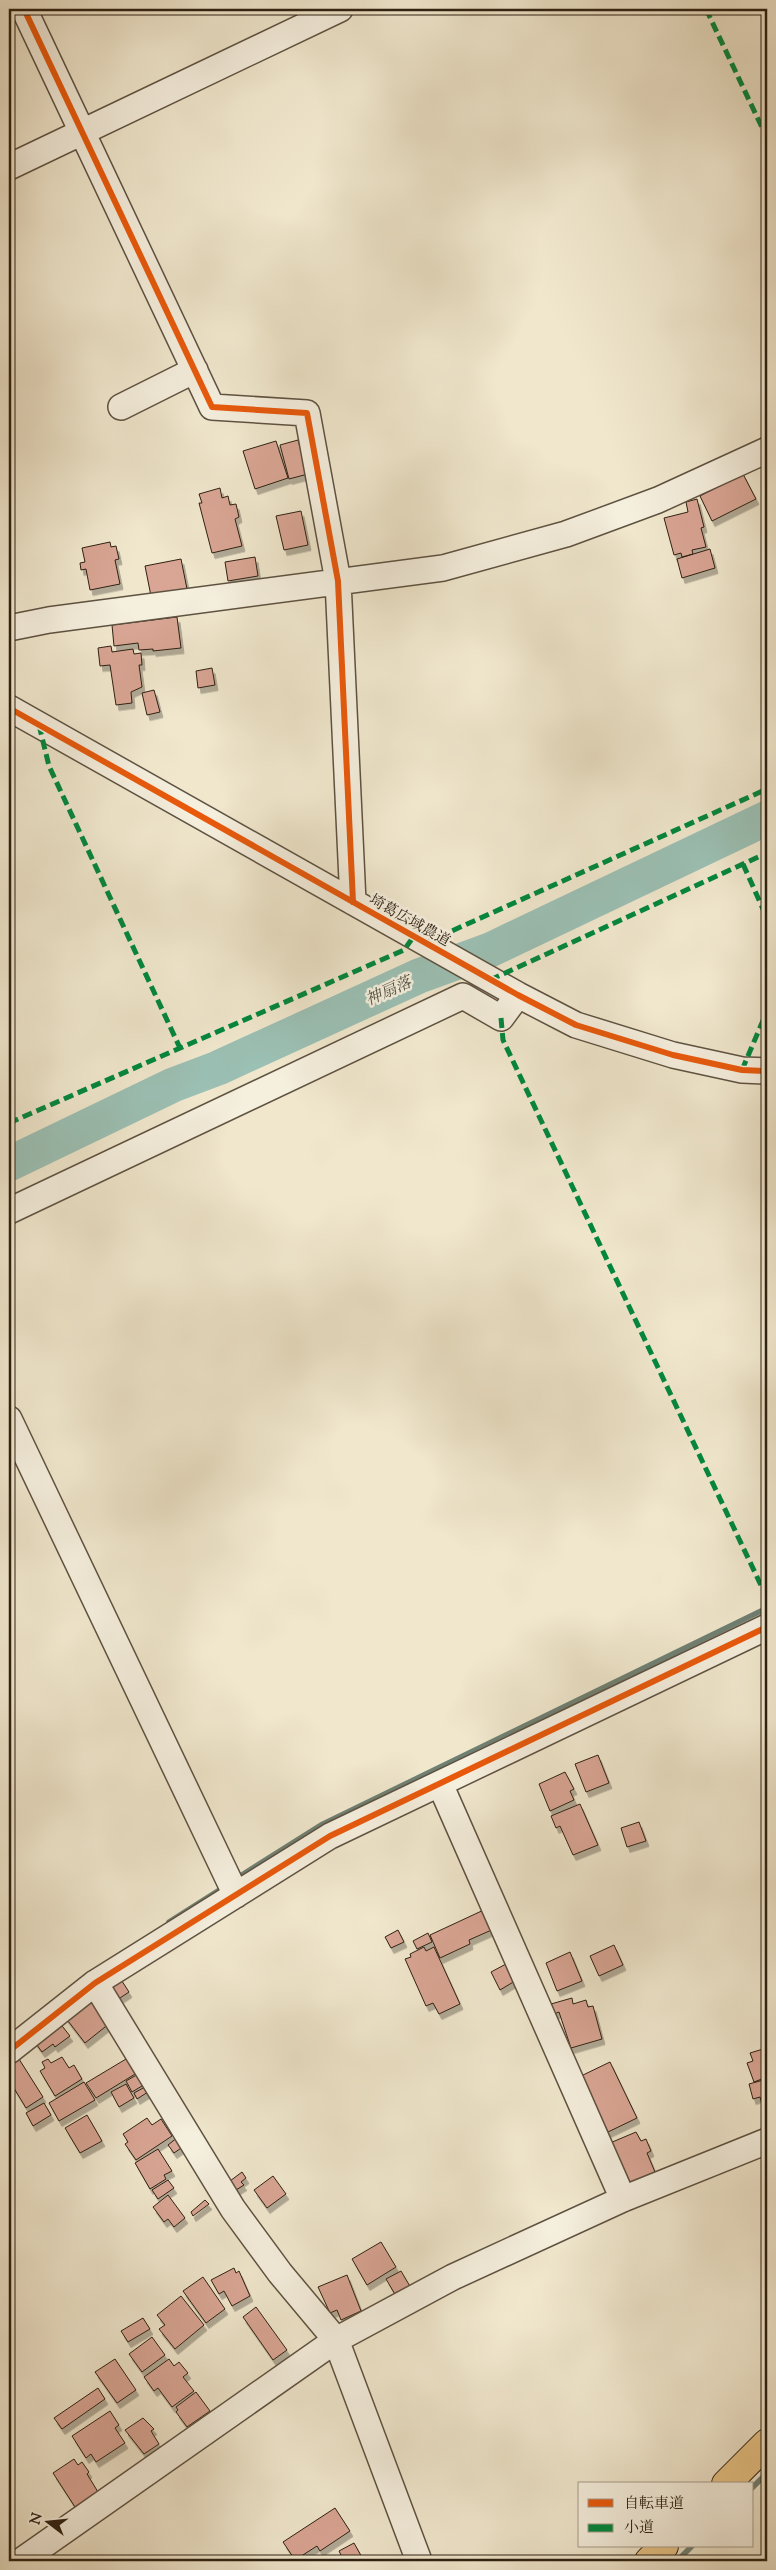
<svg xmlns="http://www.w3.org/2000/svg" width="776" height="2570" font-family="'Sorts Mill Goudy','Noto Serif JP',serif">
<defs>
<filter id="shadow"><feDropShadow dx="3" dy="5.5" stdDeviation="0" flood-color="#0004"/></filter>
</defs>
<rect width="100%" height="100%" fill="#f0e7cd"/>
<filter id="stains"><feTurbulence type="fractalNoise" baseFrequency=".004" numOctaves="4"/><feColorMatrix values="0 0 0 0 .2 0 0 0 0 .09 0 0 0 0 .02 0 0 0 .5 -.17"/></filter>
<radialGradient id="worn" r=".72"><stop offset=".6" stop-color="#630" stop-opacity="0"/><stop offset="1" stop-color="#630" stop-opacity=".3"/></radialGradient>
<g fill="none" stroke-linecap="round" stroke-linejoin="round">
<path stroke="#6f8073" stroke-width="5.5" d="M234,1880L321,1825L767,1608
M169,1922L224,1887
M752,2488L767,2473
M677,2561L692,2546"/>
<path stroke="#9bc0b4" stroke-width="35" d="M9,1164L173,1085L218,1068L419,976L490,950L767,818"/>
</g>
<path fill="#d9a594" stroke="#2e2012" filter="url(#shadow)" d="M298,440L308,474L289,479L280,445Z
M276,441L288,478L255,489L243,451Z
M743,474L756,499L712,521L700,496Z
M220,488L222,498L228,496L230,505L236,504L239,517L235,519L242,546L212,553L199,503H202L199,494Z
M697,499L704,527L701,528L706,547L692,550L693,554L682,557L681,553L674,555L664,518L688,512L686,502Z
M301,511L308,545L284,550L276,516Z
M110,542L111,547L116,546L119,559L115,560L120,584L90,590L86,569L81,570L80,563L85,562L82,548Z
M710,549L715,568L682,578L677,559Z
M255,557L258,576L228,581L225,562Z
M181,559L187,589L151,596L145,566Z
M177,617L181,648L153,651V649L139,650L138,643L114,646L112,625Z
M111,646L112,652L133,649L134,654L141,653L142,665H139L142,687L131,692L132,703L116,705L110,665L100,666L98,648Z
M212,668L215,685L198,688L196,671Z
M154,690L160,712L147,715L142,693Z
M598,1755L609,1783L586,1792L575,1764Z
M565,1772L574,1789L570,1791L574,1800L550,1811L539,1784Z
M580,1804L598,1845L573,1855L560,1826L556,1828L551,1816Z
M639,1822L646,1841L627,1847L621,1828Z
M488,1908L496,1928L469,1940L470,1944L440,1958L430,1935Z
M398,1930L404,1942L391,1948L385,1937Z
M428,1933L432,1942L417,1949L413,1941Z
M614,1945L623,1965L599,1976L590,1956Z
M424,1947L426,1951L434,1947L460,2004L439,2014L433,2003L426,2006L405,1959L411,1957L410,1954Z
M570,1952L582,1981L557,1991L546,1963Z
M506,1964L515,1981L500,1990L491,1972Z
M120,1978L129,1992L114,2002L105,1987Z
M89,1998L110,2023L85,2043L65,2017Z
M572,1998L573,2004L586,2000L588,2007L593,2006L602,2039L571,2048L559,2012L554,2014L551,2004Z
M59,2022L70,2036L55,2047L53,2044L42,2052L34,2041Z
M763,2049L767,2055V2077L754,2082L747,2063L753,2061L750,2053Z
M131,2056L140,2071L96,2098L86,2083Z
M62,2057L69,2068L74,2065L82,2079L55,2096L40,2071L45,2068L42,2062L48,2059L51,2063Z
M19,2059L43,2097L26,2108L9,2080V2065Z
M610,2062L637,2118L608,2132L581,2076Z
M140,2073L147,2083L132,2092L126,2081Z
M767,2079V2118H766L760,2097L753,2099L749,2084Z
M84,2082L95,2100L59,2121L49,2103Z
M126,2084L134,2098L119,2107L111,2092Z
M145,2087L148,2092L137,2099L134,2093Z
M44,2103L51,2115L33,2126L26,2113Z
M87,2115L102,2141L80,2153L65,2128Z
M147,2118L152,2125L161,2119L172,2136L136,2160L125,2144L128,2142L123,2134Z
M636,2132L641,2141L646,2139L651,2151L647,2153L655,2172L627,2184L610,2143Z
M178,2137L184,2146L174,2153L168,2145Z
M158,2149L172,2171L164,2175L166,2179L150,2189L135,2163Z
M242,2172L246,2178L241,2182L244,2185L236,2190L230,2181Z
M273,2176L286,2194L267,2208L254,2190Z
M168,2180L174,2188L158,2199L152,2190Z
M168,2195L185,2218L174,2227L168,2219L164,2222L153,2207Z
M205,2200L209,2204L193,2216L191,2212Z
M381,2242L396,2267L367,2285L352,2259Z
M234,2268L236,2273L239,2271L250,2296L232,2306L224,2291L219,2294L211,2280Z
M401,2271L411,2288L396,2296L386,2279Z
M347,2275L361,2311L341,2320L337,2310L330,2313L318,2287Z
M203,2277L225,2309L206,2323L183,2291Z
M181,2296L204,2325L175,2349L159,2329L165,2325L157,2315Z
M256,2307L287,2350L273,2360L243,2317Z
M143,2318L150,2329L128,2342L121,2331Z
M152,2337L165,2355L142,2372L129,2354Z
M115,2359L136,2390L117,2403L95,2372Z
M169,2359L174,2366L179,2362L188,2373L183,2377L194,2391L172,2407L158,2388L154,2391L144,2377Z
M98,2388L105,2399L62,2429L54,2418Z
M196,2392L210,2411L187,2427L176,2412L178,2410L176,2407Z
M110,2411L119,2425L115,2428L125,2443L96,2462L91,2454L86,2458L72,2436Z
M143,2418L154,2429L151,2431L159,2444L144,2454L125,2430Z
M74,2459L78,2465L82,2462L89,2472L87,2474L98,2492L75,2507L53,2473Z
M335,2508L350,2531L320,2551L317,2546L295,2560L283,2542Z
M354,2543L364,2561H344L339,2551Z"/>
<g fill="none" stroke-linecap="round" stroke-linejoin="round">
<defs>
<path id="minor" d="M24,9L212,407L307,413L338,581L353,902
M9,167L340,9
M121,407L195,370
M9,628L49,620L443,568L566,534L658,500L767,450
M9,708L518,995L576,1025L673,1055L742,1070L767,1071
M9,1211L463,996L501,1018L518,995
M9,1419L236,1895
M440,1784L623,2199
M9,2051L95,1983L330,1836L767,1627
M21,2561L336,2340L280,2273L233,2209L95,1983
M419,2561L336,2340L453,2277L623,2199L767,2141"/>
<path id="major" d="M726,2484L767,2443
M649,2561L664,2546"/>
</defs>
<use href="#minor" stroke="#5e5241" stroke-width="28"/>
<use href="#major" stroke="#2e2012" stroke-width="30"/>
<use href="#minor" stroke="#f5efde" stroke-width="25"/>
<use href="#major" stroke="#e8c486" stroke-width="28"/>
<path stroke="#00873e" stroke-width="5" stroke-dasharray="10 5" stroke-linecap="butt" d="M706,9L767,138
M39,725L49,766L180,1048
M743,864L767,918
M425,943L767,789
M490,980L767,853
M501,1018L503,1040L767,1598
M742,1070L767,1011
M9,1123L404,950L414,936"/>
<defs>
<path id="cycleway" d="M24,9L212,407L307,413L338,581L353,902
M9,708L518,995L576,1025L673,1055L742,1070L767,1071
M9,2051L95,1983L330,1836L767,1627"/>
</defs>
<use href="#cycleway" stroke="#f5efde" stroke-width="9"/>
<use href="#cycleway" stroke="#e8590c" stroke-width="6"/>
</g>
<g text-anchor="middle" stroke-width="5" stroke-linejoin="round" paint-order="stroke">
<g font-size="15" fill="#2e2012" stroke="#f5efde">
<text transform="translate(410 920) rotate(29)" y="5">埼葛広域農道</text>
</g>
<g font-size="16" font-style="italic" fill="#4f5043" stroke="#f5efde">
<text transform="translate(388 990) rotate(-24)" y="6">神扇落</text>
</g>
</g>
<rect width="776" height="2570" fill="none" stroke="#f0e7cd" stroke-width="30"/>
<rect x="10" y="10" width="756" height="2550" fill="none" stroke="#2e2012" stroke-width="2.5"/>
<rect x="15" y="15" width="746" height="2540" fill="none" stroke="#2e2012"/>
<rect x="578" y="2482" width="175" height="65" fill="#f5efde" stroke="#a59c8c"/>
<rect x="588" y="2499" width="25" height="8" fill="#e8590c" stroke="#a59c8c"/>
<text x="624" y="2508" font-size="15" fill="#2e2012">自転車道</text>
<rect x="588" y="2524" width="25" height="8" fill="#00873e" stroke="#a59c8c"/>
<text x="624" y="2532" font-size="15" fill="#2e2012">小道</text>
<g transform="translate(48 2522) rotate(286)" stroke="#f5efde" stroke-width="4" paint-order="stroke">
<path d="M0-4L9 19L0 12L-9 19Z" fill="#2e2012"/>
<text y="-8" font-size="14" font-weight="bold" text-anchor="middle" fill="#2e2012">N</text>
</g>
<rect width="100%" height="100%" filter="url(#stains)"/>
<rect width="100%" height="100%" fill="url(#worn)"/>
</svg>
